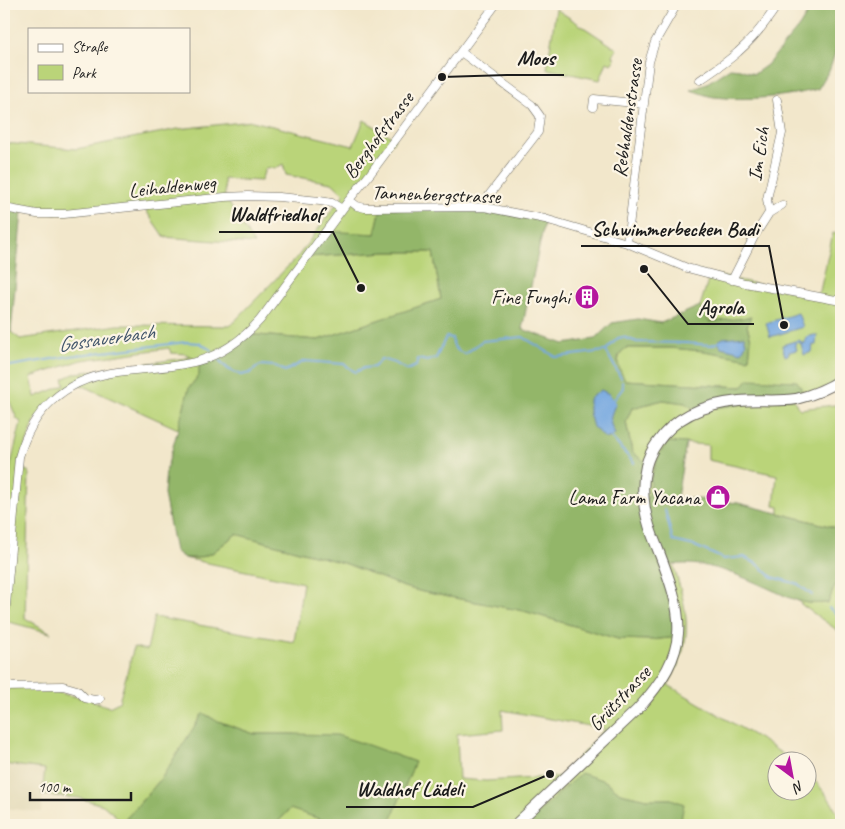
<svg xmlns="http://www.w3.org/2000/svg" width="845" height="829" font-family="Caveat,sans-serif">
<rect width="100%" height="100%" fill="#fcf5e5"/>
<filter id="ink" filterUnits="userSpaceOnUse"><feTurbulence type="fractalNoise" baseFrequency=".02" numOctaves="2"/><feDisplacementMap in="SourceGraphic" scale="10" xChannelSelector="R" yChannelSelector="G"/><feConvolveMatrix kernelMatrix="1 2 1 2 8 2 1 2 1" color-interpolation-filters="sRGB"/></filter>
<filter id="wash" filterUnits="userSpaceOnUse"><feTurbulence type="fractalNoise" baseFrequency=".0096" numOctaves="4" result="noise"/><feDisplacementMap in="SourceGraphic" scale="20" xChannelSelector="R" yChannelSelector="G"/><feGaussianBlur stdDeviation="1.12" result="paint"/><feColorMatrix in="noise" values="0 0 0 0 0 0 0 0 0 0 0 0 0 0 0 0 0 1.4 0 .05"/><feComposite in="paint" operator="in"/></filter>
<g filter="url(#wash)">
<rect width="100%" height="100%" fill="#f2e7cb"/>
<path fill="#e4dbba" d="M4,764L45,769L41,812L4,808Z"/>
<path fill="#bad479" stroke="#6b784a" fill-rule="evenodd" d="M556,9L617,49L613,56L615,59L611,64L607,62L600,80L547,69Z
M364,120L395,139L349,200L357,206L381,208L375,234L326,232L307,257L387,252H433L441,299L318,340L246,334L199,375L189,388L178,429L77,383L35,420L18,466L29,472L25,618L51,633L5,621L4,628V544L11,464L21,422L17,419L4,388V332H11L20,339L118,325L230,326L299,255L344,194L332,183L286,175L283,164L276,168L265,169L261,181L224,179L225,197L254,244L164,237L142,205L64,214L4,208V143L76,149L178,129L252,121L353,146ZM169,348L171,353L186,354L193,357L76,373L63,379L65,385L35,397L31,377L82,360Z
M833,233L841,235V380L812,394L742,387L624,380C617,367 616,364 622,350L627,348H670L704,351L749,358L751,339L747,326L709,322L700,306L710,274L815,296L820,291Z
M794,399L797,406L800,409L834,405L841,406V529L779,513V507L774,506L777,475L708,460V445L667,442L651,477L650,493L643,504L626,422L632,408L663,400L685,403Z
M236,534L347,564L404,587L423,592L524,611L618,639L650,640L669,638L664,566L673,564C688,613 695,638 668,685L763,741L793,761L778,762V792H808V774C818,783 841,811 841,825H680L683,804L671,799H647L620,793L605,781L539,813L525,825H389L414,762L294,734H254L215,720L203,713L161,779L123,822L103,805L79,798L42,795L45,769L4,764V687L40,686L67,695L85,698L109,707L119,702L134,647L147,650L154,617L294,642L303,583L184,558H198L212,553ZM502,710L605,729L573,763L567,776L486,781L459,779L457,734L503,730Z
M841,571V633L802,605L798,601L808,603H828Z
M290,809L338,825H275Z"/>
<path fill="#93b669" stroke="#586942" d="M822,4H841V34L830,69L818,89C786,97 746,101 714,97C706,96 698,92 691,90L704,85L730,68L740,69L754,74L767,65L782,47L799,27L810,9Z
M484,207L545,219L522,329L564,344L595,339L612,323L638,319L661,323L700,306L709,322L751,317L747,326L751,339L749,359L704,351L670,348H627C612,355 619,369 625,380L742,387L748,379L797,381L801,388L803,397L695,410L685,403L663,400L632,408L626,422L632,452L646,463L644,503L650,493L651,477L658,457L667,442L686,443L677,497L738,503L841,529V571L828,603C822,603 815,604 809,603C796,602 784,595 772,590C739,575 702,558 665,566L678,639L669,638L650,640L618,639L524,611L423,592L404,587L347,564L236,534L212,553L198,558H184L175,551L164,494L166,471L178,429L189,388L199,375V361L246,334L318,340L441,299L433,252H387L306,257L326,231L375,234L381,208Z
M4,208L22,211L11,332H4Z
M203,713L215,720L254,734H294L337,735L368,745L415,762L389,825H338L290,809L275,825H126L123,822L161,779Z
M581,773L605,781L620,793L647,799H671L684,804L680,825H525Z"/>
<path fill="#75a7e0" stroke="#48627e" d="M798,313L803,327L770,337L766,323Z
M814,335H817L816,345H813L812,352L804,355L801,344L798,342L795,343L797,350L789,352L788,355L785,356L782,345L798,340L801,341L803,344L805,343L806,337Z
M744,336L746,344L742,352L721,347L718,341L723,338Z
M601,390L609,394L616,403C610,416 608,421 615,434L611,437L606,439L593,427L589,412V399Z"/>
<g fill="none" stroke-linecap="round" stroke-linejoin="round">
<path stroke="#75a7e0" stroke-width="2" d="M606,351L621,378
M220,361L228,369L241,375L250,373L260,365L275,366L285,371L305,361L344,364L355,372L364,368L374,367L381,359L395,363L407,370L416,366L418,359L427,361L436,358L446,337L452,338C453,347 456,351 465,354L482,341L523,337L556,357L605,351L618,338L623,337L637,342L686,343L711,345L719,342
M4,367L70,356L186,342L200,343L211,350
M613,401L623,388L622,382
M611,437L634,463
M665,510L673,541L695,546L724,559L744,557L759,565L772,577L798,584L812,595
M829,608L841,618"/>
</g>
</g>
<g filter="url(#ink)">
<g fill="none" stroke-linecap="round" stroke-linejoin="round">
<defs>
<path id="minor" d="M461,52L532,105L540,116L538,132L490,194L484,207
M700,80C713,71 726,63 738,52C753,39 767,21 778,4
M593,107L594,99L644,104
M349,200L357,206L365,208L484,207L545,219L627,243L687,268L745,283L841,301
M4,208L37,214H64L225,197L248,196L279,197L320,201L332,203L342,209
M769,213L782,205
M627,243L649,62L655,42L677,4
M732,280L755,235L769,213L767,199L782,133L777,100
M4,628L19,457C32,411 63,381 111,373C140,368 169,369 198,361C223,354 243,339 260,320L349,200L370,174L496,4
M4,687L63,686L77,690L85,698L94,700L100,699"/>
<path id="major" d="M515,825L637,710C692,650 685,618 657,547C646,521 639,495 646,466C648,458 652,450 657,443C676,415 707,404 739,401C757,399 778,402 796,399C812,395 827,389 841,380"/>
</defs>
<use href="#minor" stroke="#676359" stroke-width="9"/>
<use href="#major" stroke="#676359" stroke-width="12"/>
<use href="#minor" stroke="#fff" stroke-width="8"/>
<use href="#major" stroke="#fff" stroke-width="10"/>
</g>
</g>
<defs>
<symbol id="building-disc" viewBox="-11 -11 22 22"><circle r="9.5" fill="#b5179e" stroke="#fcf5e5"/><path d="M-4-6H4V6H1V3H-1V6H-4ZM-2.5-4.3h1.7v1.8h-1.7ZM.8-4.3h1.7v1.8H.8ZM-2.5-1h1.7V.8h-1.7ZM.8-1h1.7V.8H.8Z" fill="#fff"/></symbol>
<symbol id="shop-disc" viewBox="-11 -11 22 22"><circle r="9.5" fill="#b5179e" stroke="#fcf5e5"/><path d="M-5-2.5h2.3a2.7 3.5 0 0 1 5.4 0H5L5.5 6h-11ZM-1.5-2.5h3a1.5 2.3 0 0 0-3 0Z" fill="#fff"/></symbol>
</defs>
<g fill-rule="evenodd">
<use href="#building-disc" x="573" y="283" width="28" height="28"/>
<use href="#shop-disc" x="704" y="483" width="28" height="28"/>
</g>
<g text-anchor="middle" stroke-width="4.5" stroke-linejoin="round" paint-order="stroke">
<g font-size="20" fill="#1c1c1c" stroke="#fcf5e5">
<text transform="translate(627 118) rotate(-82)" y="7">Rebhaldenstrasse</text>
<text transform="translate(378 135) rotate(-53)" y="7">Berghofstrasse</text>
<text transform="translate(758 154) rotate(-81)" y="7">Im Eich</text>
<text transform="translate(172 186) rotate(-6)" y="7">Leihaldenweg</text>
<text transform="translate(436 194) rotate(2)" y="7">Tannenbergstrasse</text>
<text transform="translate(619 698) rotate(-47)" y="7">Grütstrasse</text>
</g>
<g font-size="20" fill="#1c1c1c" stroke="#fcf5e5" text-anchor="end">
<text x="570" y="304">Fine Funghi</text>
<text x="700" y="504">Lama Farm Yacana</text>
</g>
<g font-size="21" font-style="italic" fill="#40546a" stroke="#fcf5e5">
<text transform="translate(106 338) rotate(-8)" y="7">Gossauerbach</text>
</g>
</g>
<path fill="none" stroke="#1c1c1c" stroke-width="2" d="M442 77L507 75H564M361 288L333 232H219M784 325L769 246H581M644 269L688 324H754M550 774L473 807H346"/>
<g fill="#1c1c1c" stroke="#fcf5e5" stroke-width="2">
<circle cx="442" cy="77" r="5"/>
<circle cx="361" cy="288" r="5"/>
<circle cx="784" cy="325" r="5"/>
<circle cx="644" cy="269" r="5"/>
<circle cx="550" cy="774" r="5"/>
</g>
<g font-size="21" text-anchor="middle" font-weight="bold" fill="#1c1c1c" stroke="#fcf5e5" stroke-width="4.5" stroke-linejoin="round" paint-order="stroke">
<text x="536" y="65">Moos</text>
<text x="276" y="221">Waldfriedhof</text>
<text x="675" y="236">Schwimmerbecken Badi</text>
<text x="721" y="314">Agrola</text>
<text x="410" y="796">Waldhof Lädeli</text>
</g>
<rect width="845" height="829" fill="none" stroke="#fcf5e5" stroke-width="20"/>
<rect x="28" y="28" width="162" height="65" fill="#fcf5e5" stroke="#a29e95"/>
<rect x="38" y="44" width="25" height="8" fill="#ffffff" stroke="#a29e95"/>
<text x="72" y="52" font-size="15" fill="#1c1c1c">Straße</text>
<rect x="38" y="65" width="25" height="15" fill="#bad479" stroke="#a29e95"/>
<text x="72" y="78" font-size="15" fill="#1c1c1c">Park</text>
<g transform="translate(792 776) rotate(148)"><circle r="24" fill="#fcf5e5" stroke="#a29e95"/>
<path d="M0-4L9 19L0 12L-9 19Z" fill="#b5179e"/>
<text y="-8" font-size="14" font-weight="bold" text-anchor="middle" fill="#1c1c1c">N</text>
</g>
<path d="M30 792v8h101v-8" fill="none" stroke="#1c1c1c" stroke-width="2.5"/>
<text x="38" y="792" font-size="15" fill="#1c1c1c" stroke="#fcf5e5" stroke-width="4" paint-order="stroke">100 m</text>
</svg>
